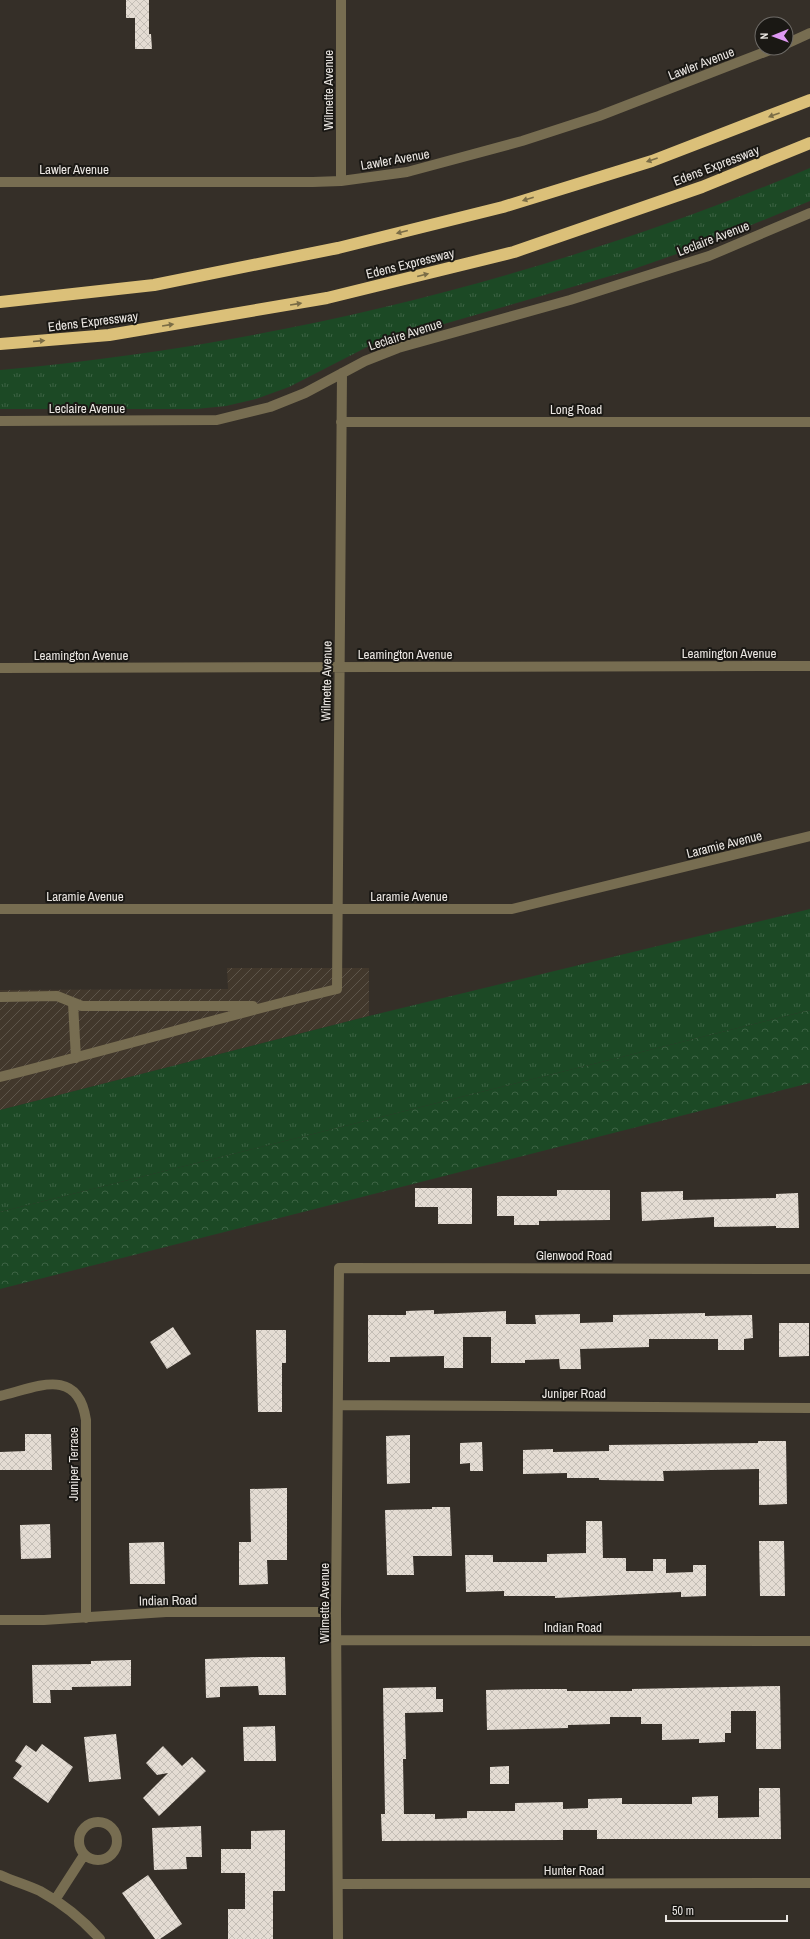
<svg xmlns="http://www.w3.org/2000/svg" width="810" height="1939" font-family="'Archivo Narrow',sans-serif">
<defs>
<pattern id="industrial-furrows" width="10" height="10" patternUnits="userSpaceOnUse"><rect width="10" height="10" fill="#42382c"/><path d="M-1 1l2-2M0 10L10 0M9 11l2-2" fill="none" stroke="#5d554a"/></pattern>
<pattern id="grass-tufts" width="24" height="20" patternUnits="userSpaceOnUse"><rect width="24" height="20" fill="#1c4925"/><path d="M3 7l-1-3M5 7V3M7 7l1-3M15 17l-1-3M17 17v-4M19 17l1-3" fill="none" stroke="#3d6344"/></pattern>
<pattern id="forest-crowns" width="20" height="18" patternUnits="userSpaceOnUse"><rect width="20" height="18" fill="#1c4925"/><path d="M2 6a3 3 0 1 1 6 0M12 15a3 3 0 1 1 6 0" fill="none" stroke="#3d6344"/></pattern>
<pattern id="building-cross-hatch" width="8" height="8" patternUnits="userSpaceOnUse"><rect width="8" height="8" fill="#e4dcd3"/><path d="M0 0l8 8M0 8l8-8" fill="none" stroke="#c4beb6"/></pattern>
</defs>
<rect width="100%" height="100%" fill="#352f28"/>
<path fill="url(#industrial-furrows)" d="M227,968H369V1016L0,1110V990L228,989Z"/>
<path fill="url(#grass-tufts)" d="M810,168V201L705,244L631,270L371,345L289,387L256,399L226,406L196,409H0V370C278,345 553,276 810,168Z
M810,909V1010L0,1212V1110L369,1016Z"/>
<path fill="url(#forest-crowns)" d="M810,1010V1083L0,1289V1212Z"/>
<path fill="url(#building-cross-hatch)" d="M126,0H149V34H151L152,49H135V18H126Z
M415,1188H472V1224H438V1207H415Z
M557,1190H610V1220L539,1221V1225H514V1216H497V1196H557Z
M683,1191V1200L776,1198V1194L798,1193L799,1228H776V1226L714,1227V1217L642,1221L641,1192Z
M434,1310V1314L506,1311V1324H536L535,1315L580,1314V1323L613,1322V1315L705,1313V1316L752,1315L753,1338L744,1339V1350H718V1339H649V1347L580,1349L581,1369H560L559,1359L525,1360V1363H491V1337H463V1368H444V1356L390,1357V1362H368V1315H406V1311Z
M779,1323H809V1356L779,1357Z
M173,1327L191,1354L167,1369L150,1342Z
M256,1330H286V1363H282V1412H258Z
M25,1434H51L52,1470H0V1452L25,1451Z
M410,1435V1483L387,1484L386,1436Z
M758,1441H786L787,1504L759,1505V1469L663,1471L664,1481L599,1480V1478H567V1473L523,1474V1450L553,1449V1452L609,1451V1445L758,1443Z
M482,1442L483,1471H470V1463L460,1464V1443Z
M287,1488V1560H267L268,1584L239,1585V1542H251L250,1489Z
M432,1507H450L452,1556H413L414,1575H387L385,1510L432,1509Z
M586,1521H602L603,1558H626V1571H653V1559H666V1573L693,1572V1565H706V1596L681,1597V1592L555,1598V1596H504V1591L466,1592L465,1555H493V1562H547V1554L586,1553Z
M50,1524L51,1558L21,1559L20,1525Z
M759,1541H784L785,1596H760Z
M164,1542L165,1584H130L129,1543Z
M258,1657H285L286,1695H259L258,1686L220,1687V1697L206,1698L205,1659Z
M131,1660V1686L72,1687V1690H50L51,1703H33L32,1665L91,1664V1661Z
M780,1686L781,1749H756V1711H731V1733H725V1742L699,1743V1739L662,1740V1724H641V1717H610V1724L568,1725V1728L487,1730L486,1690L539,1689H567V1691H632V1689Z
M436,1687V1699H443V1712L405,1713L406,1759H403L404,1814H435V1819L467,1818V1811H515V1803L563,1802V1809L588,1808V1799L622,1798V1804H692V1797L718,1796V1818L759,1817V1788H780L781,1839H597V1830H563V1840L382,1841L381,1814H385L383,1688Z
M275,1726L276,1761H244L243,1727Z
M116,1734L121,1779L89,1782L84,1737Z
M42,1744L73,1767L48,1803L13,1778L22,1766L15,1761L26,1745L36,1752Z
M163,1746L182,1766L192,1757L206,1771L159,1816L143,1798L168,1773L157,1775L146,1763Z
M509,1766V1784H490V1767Z
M201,1826L202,1857H186L187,1869L154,1870L152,1828Z
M285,1830V1891H273V1939H228V1909H245V1873H221V1849H251V1831Z
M148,1875L182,1924L160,1939H155L122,1893Z"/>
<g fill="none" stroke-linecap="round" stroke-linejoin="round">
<path stroke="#776d51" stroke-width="10" d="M786,44L810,33
M341,181V0
M0,182H313L341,181L407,172L522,141L599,116L775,48
M0,421L217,420L270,407L305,393L365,361L398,348L570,300L709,256L810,213
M341,422H810
M0,668L810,666
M0,909H512L810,836
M0,997L57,996L82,1006H253
M73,1003L76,1058
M0,1077C113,1049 224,1016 337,989L342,373
M0,1396C37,1387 78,1366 86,1420V1618
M338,1405L810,1408
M0,1620H44L166,1612H336
M337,1640L810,1641
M79 1841a19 19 0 1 1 38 0a19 19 0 1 1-38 0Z
M0,1875C13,1881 27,1885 40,1891C62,1903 84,1921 100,1939
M338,1884L810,1883
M55,1900L84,1855
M338,1939L336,1612L339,1268L810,1269"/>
<path stroke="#dbc079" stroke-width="12" d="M0,302L154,285L338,248L503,207L652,161L810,100
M0,344L109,335L327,298L514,252L702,187L810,143"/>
</g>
<defs><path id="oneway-solid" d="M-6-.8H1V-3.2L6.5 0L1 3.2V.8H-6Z"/></defs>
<g fill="#7a6c46">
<use href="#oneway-solid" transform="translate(774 115) rotate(160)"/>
<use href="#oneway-solid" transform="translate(652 160) rotate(161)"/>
<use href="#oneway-solid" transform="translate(528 199) rotate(163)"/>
<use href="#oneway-solid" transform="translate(402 232) rotate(166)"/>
<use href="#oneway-solid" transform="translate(423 275) rotate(-14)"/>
<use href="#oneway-solid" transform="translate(296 304) rotate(-9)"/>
<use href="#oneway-solid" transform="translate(168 325) rotate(-9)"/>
<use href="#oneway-solid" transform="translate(39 341) rotate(-5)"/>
</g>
<g text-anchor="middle" stroke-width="4" stroke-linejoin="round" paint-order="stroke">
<g font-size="13" fill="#ebe7e3" stroke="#1a1814">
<text transform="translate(701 63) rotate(-21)" y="5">Lawler Avenue</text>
<text transform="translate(328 90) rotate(-90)" y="5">Wilmette Avenue</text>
<text transform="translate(395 159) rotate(-10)" y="5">Lawler Avenue</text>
<text transform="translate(716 165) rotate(-21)" y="5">Edens Expressway</text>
<text x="74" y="174">Lawler Avenue</text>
<text transform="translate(713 238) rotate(-21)" y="5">Leclaire Avenue</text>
<text transform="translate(410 263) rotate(-14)" y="5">Edens Expressway</text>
<text transform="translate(93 321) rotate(-7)" y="5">Edens Expressway</text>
<text transform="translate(405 334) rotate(-18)" y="5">Leclaire Avenue</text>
<text x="87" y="413">Leclaire Avenue</text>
<text x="576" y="414">Long Road</text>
<text x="729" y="658">Leamington Avenue</text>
<text x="405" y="659">Leamington Avenue</text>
<text x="81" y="660">Leamington Avenue</text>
<text transform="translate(326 681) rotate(-89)" y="5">Wilmette Avenue</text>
<text transform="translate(724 844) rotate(-14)" y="5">Laramie Avenue</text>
<text x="85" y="901">Laramie Avenue</text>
<text x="409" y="901">Laramie Avenue</text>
<text x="574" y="1260">Glenwood Road</text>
<text x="574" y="1398">Juniper Road</text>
<text transform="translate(73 1464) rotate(-90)" y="5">Juniper Terrace</text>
<text transform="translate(168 1600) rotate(-1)" y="5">Indian Road</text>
<text transform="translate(324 1603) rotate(-90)" y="5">Wilmette Avenue</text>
<text x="573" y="1632">Indian Road</text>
<text x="574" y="1875">Hunter Road</text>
</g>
</g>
<g transform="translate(774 36) rotate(269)"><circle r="19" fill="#1a1814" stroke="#6e6b67"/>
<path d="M0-3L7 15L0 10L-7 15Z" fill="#de98f2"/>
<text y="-6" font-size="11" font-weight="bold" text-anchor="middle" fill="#ebe7e3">N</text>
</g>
<path d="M666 1915v6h121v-6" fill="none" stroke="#ebe7e3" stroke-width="2"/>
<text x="672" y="1915" font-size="12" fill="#ebe7e3" stroke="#1a1814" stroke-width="3" paint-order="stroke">50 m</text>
</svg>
